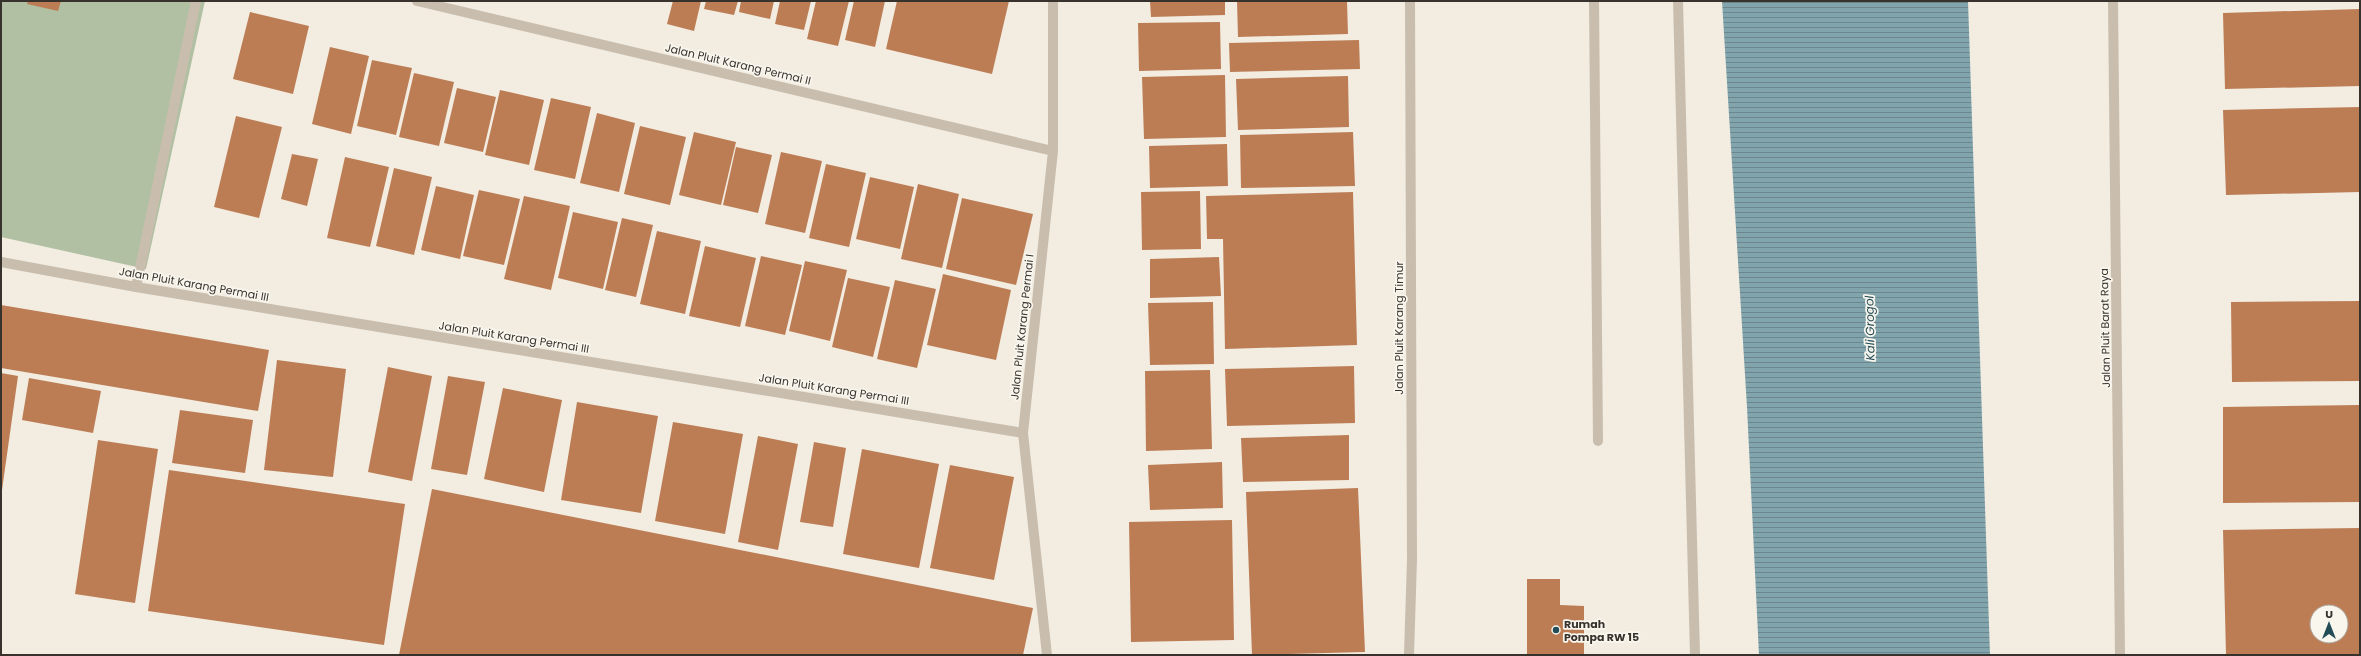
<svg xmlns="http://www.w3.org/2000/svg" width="2361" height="656" font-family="Poppins,sans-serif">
<defs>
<pattern id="water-rules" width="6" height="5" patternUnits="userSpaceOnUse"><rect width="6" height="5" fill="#82a5ad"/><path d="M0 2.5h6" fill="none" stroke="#6b878d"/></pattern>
</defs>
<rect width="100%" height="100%" fill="#f2ece1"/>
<path fill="#b1c0a2" d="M1,1H205L146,269L1,237Z"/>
<path fill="url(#water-rules)" d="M1722,1H1968L1990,655H1759L1747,407Z"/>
<path fill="#bc7d55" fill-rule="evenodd" d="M28,1H61L58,11L27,4Z
M673,1H701L694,31L667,24Z
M706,1H738L734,15L704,9Z
M741,1H774L770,19L739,12Z
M780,1H811L804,30L775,24Z
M816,1H849L838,46L807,39Z
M854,1H885L875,47L845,40Z
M897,1H1009L992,74L886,49Z
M1150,1H1225V15L1151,17Z
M1237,1H1347L1348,34L1238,37Z
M2360,9V86L2225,89L2223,13Z
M250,12L309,26L293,94L233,79Z
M1220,22L1221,69L1139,71L1138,23Z
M1359,40L1360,69L1230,72L1229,43Z
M330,47L369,56L351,134L312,124Z
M372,60L412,68L396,135L357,126Z
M414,73L454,82L439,146L399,137Z
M1225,75L1226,137L1144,139L1142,77Z
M1348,76L1349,127L1238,130L1236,79Z
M457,88L496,97L483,152L444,143Z
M500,90L544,100L529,165L485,155Z
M551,98L591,107L575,179L534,170Z
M2360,107V192L2226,195L2223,110Z
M597,113L635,123L619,192L580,183Z
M236,116L282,127L259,218L214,207Z
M640,126L686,137L670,205L624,194Z
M694,132L736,142L721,205L679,195Z
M1353,132L1355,186L1241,188L1240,135Z
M1227,144L1228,186L1150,188L1149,146Z
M736,147L772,155L758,213L723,205Z
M781,152L822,161L805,233L765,224Z
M292,154L318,159L307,206L281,199Z
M345,157L389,167L370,247L327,238Z
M826,164L866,173L849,247L809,238Z
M394,168L432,177L414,255L376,246Z
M870,177L914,187L900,249L856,239Z
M918,184L959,194L942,268L901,259Z
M436,186L474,195L460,259L421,250Z
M479,190L520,199L504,265L463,256Z
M1200,191L1201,249L1142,250L1141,192Z
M1353,192L1357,345L1225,349L1223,239H1207L1206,196Z
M524,196L570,206L551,290L504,279Z
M962,198L1033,214L1016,285L946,269Z
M573,212L618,222L603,289L558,278Z
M622,218L653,225L636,297L605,290Z
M657,231L701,241L685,314L640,304Z
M705,246L756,258L740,327L689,316Z
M761,256L802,265L785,335L745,326Z
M1219,257L1221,296L1150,298V259Z
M805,261L847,270L830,341L789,331Z
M943,274L1011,290L996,360L927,345Z
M848,278L890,287L873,357L832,347Z
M895,280L936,289L917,368L877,359Z
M2360,301V381L2232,382L2231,302Z
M1213,302L1214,364L1150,365L1148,303Z
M1,305L269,350L258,411L1,368Z
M277,360L346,369L333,477L264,470Z
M1354,366L1355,423L1227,426L1225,369Z
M388,367L432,376L412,481L368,472Z
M1210,370L1212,449L1146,451L1145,371Z
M1,373L18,376L2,490L1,489Z
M448,376L485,382L467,475L431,469Z
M29,378L101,391L93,433L22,420Z
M503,388L562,400L544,492L484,479Z
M577,402L658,416L641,513L561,500Z
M2360,405V502L2223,503V407Z
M180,410L253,420L245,473L172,463Z
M673,422L743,434L725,534L655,521Z
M1349,435V480L1243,482L1241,438Z
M758,436L798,444L778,550L738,542Z
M98,440L158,449L135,603L75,594Z
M814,442L846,448L833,527L800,522Z
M862,449L939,464L919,568L843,554Z
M1222,462L1223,508L1150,510L1148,465Z
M950,465L1014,477L994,580L930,568Z
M169,470L405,504L384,645L148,611Z
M1358,488L1365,652L1252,655L1246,492Z
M432,489L1033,608L1023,655H399Z
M1232,520L1234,640L1131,642L1129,522Z
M2360,528V655H2226L2223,530ZM2317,612H2341V636H2317Z
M1527,579H1560V605L1584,606V654H1527Z"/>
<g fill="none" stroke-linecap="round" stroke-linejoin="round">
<path stroke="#c9beae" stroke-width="10" d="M417,1L1053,151
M1594,1L1598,441
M1678,1L1695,655
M2113,1L2120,655
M1,262L136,287L1023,433
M136,287L196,1
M1047,655L1023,433L1053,151V1
M1409,655L1412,559L1410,1"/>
</g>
<circle fill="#244c57" stroke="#f9f6ee" stroke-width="1.5" cx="1556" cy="630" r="4"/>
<g text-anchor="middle" stroke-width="3.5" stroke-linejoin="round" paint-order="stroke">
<g font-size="11" fill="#38322c" stroke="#f9f6ee">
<text transform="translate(738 64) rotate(13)" y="4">Jalan Pluit Karang Permai II</text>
<text transform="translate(194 284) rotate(10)" y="4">Jalan Pluit Karang Permai III</text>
<text transform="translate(1022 327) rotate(-84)" y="4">Jalan Pluit Karang Permai I</text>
<text transform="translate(1399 328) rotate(-90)" y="4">Jalan Pluit Karang Timur</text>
<text transform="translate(2105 328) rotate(-91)" y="4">Jalan Pluit Barat Raya</text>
<text transform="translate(514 337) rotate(9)" y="4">Jalan Pluit Karang Permai III</text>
<text transform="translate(834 389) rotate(9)" y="4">Jalan Pluit Karang Permai III</text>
</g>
<g font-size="11" font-weight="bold" fill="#38322c" stroke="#f9f6ee" text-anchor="start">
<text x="1564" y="628">Rumah<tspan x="1564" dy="13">Pompa RW 15</tspan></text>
</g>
<g font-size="12" font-style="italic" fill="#244c57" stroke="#f9f6ee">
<text transform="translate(1870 328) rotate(-91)" y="4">Kali Grogol</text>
</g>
</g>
<rect width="2361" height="656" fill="none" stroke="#38322c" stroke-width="4"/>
<g transform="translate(2329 624)"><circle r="19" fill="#f9f6ee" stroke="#aca8a0"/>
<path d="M0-3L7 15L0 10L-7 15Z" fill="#244c57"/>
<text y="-6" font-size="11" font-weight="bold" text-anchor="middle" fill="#38322c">U</text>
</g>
</svg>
